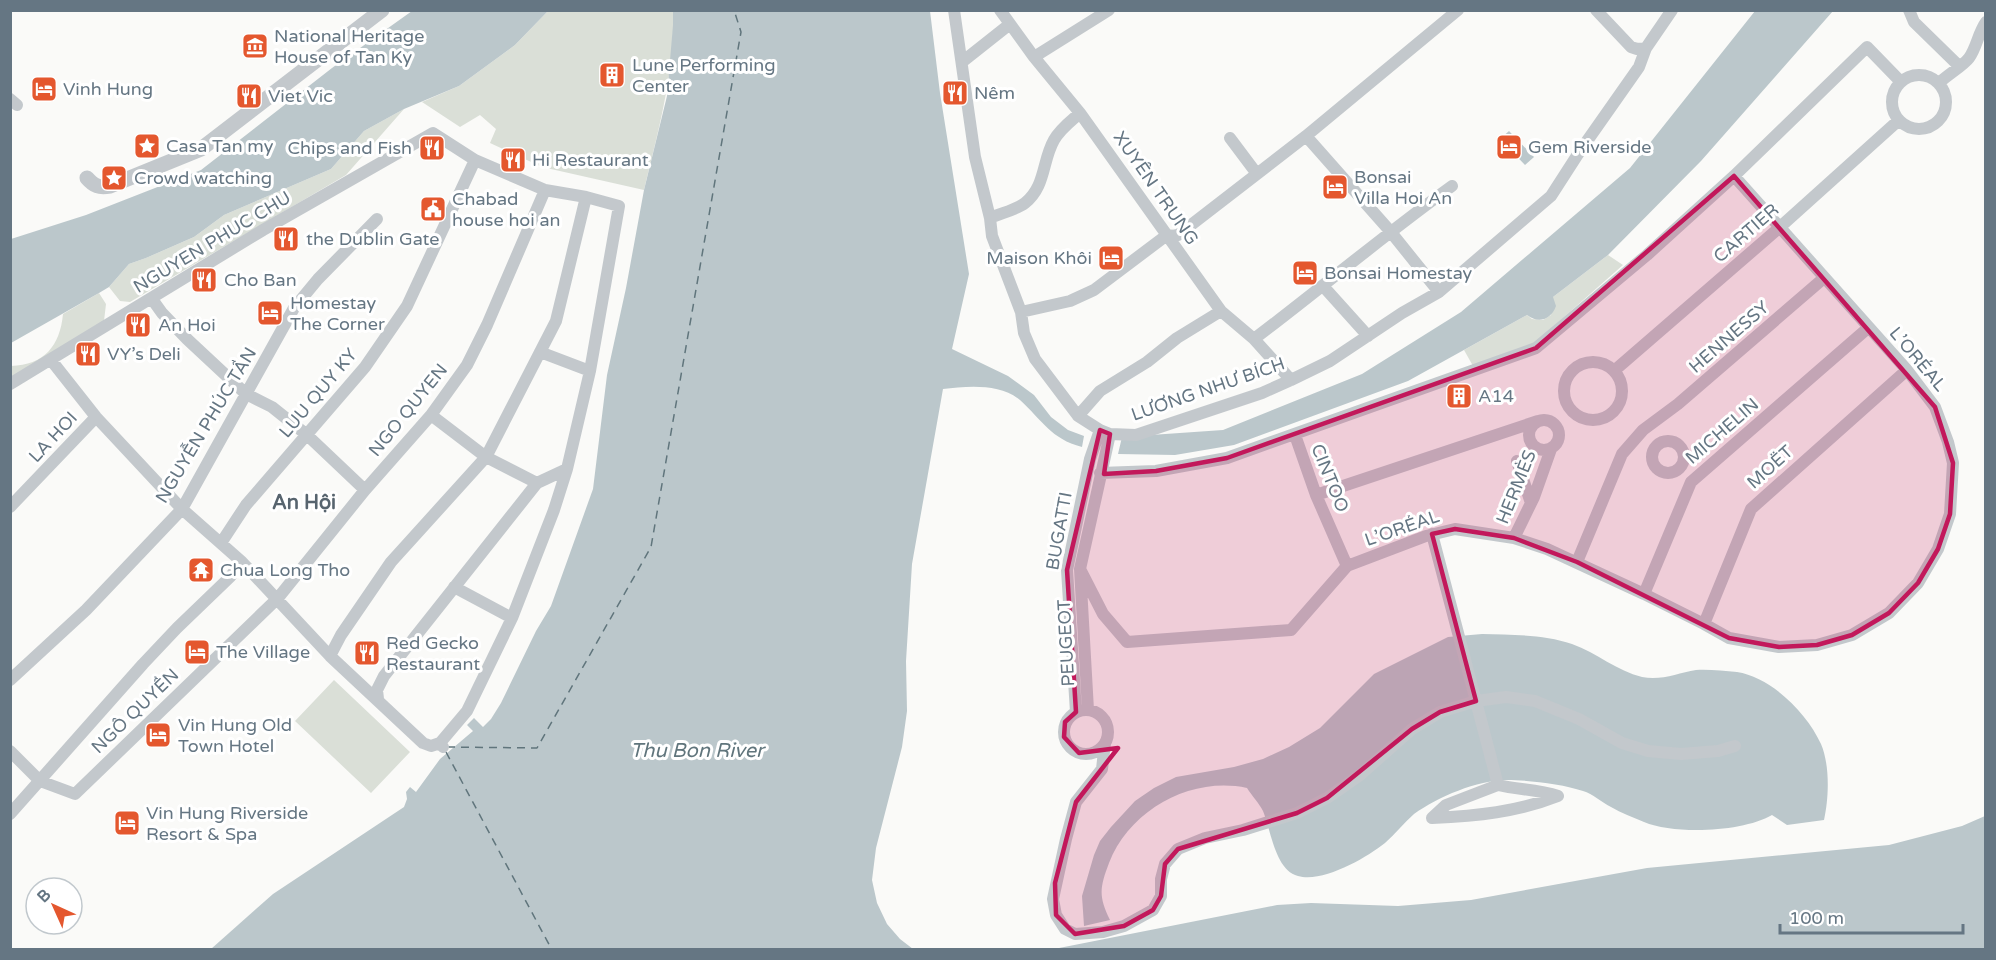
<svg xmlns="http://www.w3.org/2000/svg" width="1996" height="960" font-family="'Varela Round',sans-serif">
<rect width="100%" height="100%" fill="#fafaf8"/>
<path fill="#dadfd7" d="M548,11H673C675,72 658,131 644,190L542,167L490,143L496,129L480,115L460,127L422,102L459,86L515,45Z
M404,109L346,175L130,302L120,301L109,287L129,264L146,258L194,237L224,215L331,169L364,131Z
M1608,255L1623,265L1531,346L1473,366L1464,350L1527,315L1532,319L1543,320L1551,315L1553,297Z
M99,293L106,304L104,321L11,378V366C44,365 60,346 63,314Z
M334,680L410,752L371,793L295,721Z"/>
<path fill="#bbc7cb" d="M412,11H548L515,45L459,86L404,109L364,131L331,169L224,215L194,237L146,258L129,264L109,287L99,293L11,343V239L86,215L201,170L332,68Z
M673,11H930L940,93L969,274L952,349L1008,376L1034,395L1051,417L1068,430L1084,436L1082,447C1051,439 1042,420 1020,400C1000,383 967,386 943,389L912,564L906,661L907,711L902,747L876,848L872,880L877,903L887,924L900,939L913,949H211L273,894L404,807L407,799L406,792L410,787L416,792L440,759L473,731L467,725L474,718L483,727L491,719L501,703L536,631L551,606L593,489L607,375L626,288L644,190L667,96L673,25Z
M1755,11H1833L1701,161L1608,255L1553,297L1556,306C1551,320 1538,324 1527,315L1408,381L1234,445L1175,455L1118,454L1122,437L1223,430L1362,374L1461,312L1630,168Z
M1509,131L1534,157L1525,165L1500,139Z
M1482,634C1511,635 1544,634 1572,644C1597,653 1617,671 1642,677C1661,681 1678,673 1696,670C1708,669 1724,671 1737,672C1771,677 1807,713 1821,744C1830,765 1829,798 1824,820L1787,825L1772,815C1743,832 1675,835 1644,822C1633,817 1621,813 1611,807C1601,802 1593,794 1583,791C1563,784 1528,780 1507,780C1477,780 1438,797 1414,814C1404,823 1395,834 1385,843C1366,858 1323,883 1298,876C1275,870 1271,830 1263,811C1259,803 1252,796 1247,788C1192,776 1130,809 1109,863C1100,887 1098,896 1110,920L1084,926L1082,896L1094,855L1100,841L1111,827L1135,801L1154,788L1176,777L1234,767L1263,759L1289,747L1320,728L1374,674L1448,637Z
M1985,816V949H1054L1277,905L1311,903L1398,906L1471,900L1647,868L1889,845L1962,826Z"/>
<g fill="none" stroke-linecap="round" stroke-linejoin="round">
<path stroke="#60757c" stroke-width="1.5" stroke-dasharray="8 6" stroke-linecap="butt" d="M447,747L537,748L651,547L741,32L734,10
M446,752L552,950"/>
<path stroke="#c3c8cc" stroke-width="12" d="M954,10L975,157L990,218L992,236L1021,312L1024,333L1035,359L1078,416L1100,430L1110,434L1136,435L1262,393L1291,380L1330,361L1402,313L1439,292L1551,196L1580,151L1639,67L1646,48L1672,10
M1000,10L1034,57L1080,113L1221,311L1254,339L1291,380
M1596,10L1631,47L1637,49L1646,48
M1909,10L1914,22L1959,66
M1034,57L1109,10
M962,62L1010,24
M1892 102a27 27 0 1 1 54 0a27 27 0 1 1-54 0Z
M1939,83C1946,76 1964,65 1969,58C1977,47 1978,33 1986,22
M10,99L17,105
M1306,136L1390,231L1439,292
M1230,138L1257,174
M990,218C1001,213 1016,210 1025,203C1046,186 1042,161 1054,140C1060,129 1071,121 1080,113
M1323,286L1368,336
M152,299L162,313L187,339L246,394L272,407L307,435L365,490
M1021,312L1070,301L1094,290L1167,235L1172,236L1178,235L1306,136L1458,10
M1254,339C1320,289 1384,235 1452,186
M540,352L590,371
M51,360L96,417L182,509L242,562L330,656L423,743L431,746L440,743
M1564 391a29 29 0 1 1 58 0a29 29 0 1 1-58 0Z
M1615,370L1779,228L1899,120
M10,384L263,230L433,133L475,160L545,190L586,197L619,206L590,371L567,469L554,510L512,618L467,711L440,743L443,747
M431,415L486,457L537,483
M1078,416L1100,391L1147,362L1177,338L1221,311
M1529 435a15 15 0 1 1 30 0a15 15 0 1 1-30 0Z
M1295,435L1316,495L1347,566
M1652 457a16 16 0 1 1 32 0a16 16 0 1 1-32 0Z
M1517,461L1531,503
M1100,473L1156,471L1227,458L1536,348L1647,255L1734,176L1867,47L1901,82
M1316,495L1538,421
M10,507L96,417
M1432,534L1498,785C1518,790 1538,789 1558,796C1518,812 1476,816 1432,818L1446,805L1498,785
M1514,538L1534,497L1551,449
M221,543L246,505L365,367L407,306L475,160
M1577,562L1622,454L1643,430L1678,404L1824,278
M1080,569L1103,614L1127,642L1291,630L1347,566L1426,536L1455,529L1514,538L1547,549L1644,594L1704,624L1729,638L1779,647L1817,645L1852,635L1889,613L1918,583L1938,549L1950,514L1953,463L1948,442L1935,407L1907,370L1734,176
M454,587L512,618
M1644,594L1691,482L1868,328
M1704,624L1751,509L1907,370
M330,656L341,635L391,562L486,457L556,321L586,197
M10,680L86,610L182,509L294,308L318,279L377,219
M378,699L377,690L384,676L537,483L567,469
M1064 732a22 22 0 1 1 44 0a22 22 0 1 1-44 0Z
M1088,710L1080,569L1110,434
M1076,712L1067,570L1090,459L1100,430
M1105,743L1102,769L1076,802L1066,839L1053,899L1056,915L1065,929L1075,934L1103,932L1124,926L1153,910L1161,896V879L1165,864L1178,849L1205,838L1243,830L1297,813L1327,798L1360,775L1412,729L1440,712L1476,701L1506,697L1535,701L1579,719L1622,743L1648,751L1681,754L1718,751L1735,746
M10,751L40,781L75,794L278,598L365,490L431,415L467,365L487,325L545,190
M10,814L143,664L177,628L230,577L242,562"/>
<path stroke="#c3c8cc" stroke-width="15" d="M87,178C94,186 99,188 110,186L201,149L382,10"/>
</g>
<path fill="#c2185b" fill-opacity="0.2" stroke="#c2185b" stroke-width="4.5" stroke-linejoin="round" d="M1734,176L1935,407L1953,463L1950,514L1938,549L1918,583L1889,613L1852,635L1817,645L1779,647L1729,638L1577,562L1514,538L1455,529L1432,534L1476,701L1440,712L1412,729L1327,798L1297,813L1178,849L1165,864L1161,896L1153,910L1124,926L1075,934L1056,915L1055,883L1076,802L1118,748L1079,753L1064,737L1065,722L1076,712L1067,570L1100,430L1110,434L1104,474L1156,471L1227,458L1536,348Z"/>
<defs>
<symbol id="museum-square" viewBox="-11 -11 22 22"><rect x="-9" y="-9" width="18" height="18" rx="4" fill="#e4572e" stroke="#fff"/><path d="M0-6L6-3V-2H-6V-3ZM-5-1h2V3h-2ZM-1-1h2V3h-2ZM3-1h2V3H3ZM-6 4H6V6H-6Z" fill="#fff"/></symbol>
<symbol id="building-square" viewBox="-11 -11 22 22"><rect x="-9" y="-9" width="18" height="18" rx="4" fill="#e4572e" stroke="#fff"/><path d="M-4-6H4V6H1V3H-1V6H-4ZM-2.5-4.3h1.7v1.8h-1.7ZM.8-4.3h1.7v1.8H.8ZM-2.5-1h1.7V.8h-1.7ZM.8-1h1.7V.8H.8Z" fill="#fff"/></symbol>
<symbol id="hotel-square" viewBox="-11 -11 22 22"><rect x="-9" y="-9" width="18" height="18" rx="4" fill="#e4572e" stroke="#fff"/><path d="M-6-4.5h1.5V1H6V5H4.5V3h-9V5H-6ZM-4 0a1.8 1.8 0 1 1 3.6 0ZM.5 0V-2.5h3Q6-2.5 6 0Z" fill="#fff"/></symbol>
<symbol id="restaurant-square" viewBox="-11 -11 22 22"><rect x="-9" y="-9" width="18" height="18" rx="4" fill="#e4572e" stroke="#fff"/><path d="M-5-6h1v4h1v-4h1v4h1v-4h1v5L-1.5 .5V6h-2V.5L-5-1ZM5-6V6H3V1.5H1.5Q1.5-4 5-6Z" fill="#fff"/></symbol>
<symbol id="sight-square" viewBox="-11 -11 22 22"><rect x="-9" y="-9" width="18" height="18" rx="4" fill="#e4572e" stroke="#fff"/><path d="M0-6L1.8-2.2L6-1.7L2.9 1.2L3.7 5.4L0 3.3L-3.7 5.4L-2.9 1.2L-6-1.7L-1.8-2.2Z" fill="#fff"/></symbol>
<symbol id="civic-square" viewBox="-11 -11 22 22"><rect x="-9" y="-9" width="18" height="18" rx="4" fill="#e4572e" stroke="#fff"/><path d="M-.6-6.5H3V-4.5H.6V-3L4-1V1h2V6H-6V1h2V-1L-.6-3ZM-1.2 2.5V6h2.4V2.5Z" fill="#fff"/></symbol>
<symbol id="temple-square" viewBox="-11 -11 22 22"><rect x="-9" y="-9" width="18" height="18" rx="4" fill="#e4572e" stroke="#fff"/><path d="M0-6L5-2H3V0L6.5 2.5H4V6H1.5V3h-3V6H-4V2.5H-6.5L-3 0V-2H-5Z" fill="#fff"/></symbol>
</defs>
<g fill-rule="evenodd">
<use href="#museum-square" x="240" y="31" width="30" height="30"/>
<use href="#building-square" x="597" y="60" width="30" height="30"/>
<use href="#hotel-square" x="29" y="74" width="30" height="30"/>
<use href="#restaurant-square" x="940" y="78" width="30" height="30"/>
<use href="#restaurant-square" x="234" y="81" width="30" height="30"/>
<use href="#sight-square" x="132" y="131" width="30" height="30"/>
<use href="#hotel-square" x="1494" y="132" width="30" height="30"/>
<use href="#restaurant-square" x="417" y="133" width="30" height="30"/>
<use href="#restaurant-square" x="498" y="145" width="30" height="30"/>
<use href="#sight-square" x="99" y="163" width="30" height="30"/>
<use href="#hotel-square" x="1320" y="172" width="30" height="30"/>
<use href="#civic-square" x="418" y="194" width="30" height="30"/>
<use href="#restaurant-square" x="271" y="224" width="30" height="30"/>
<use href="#hotel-square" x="1096" y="243" width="30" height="30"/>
<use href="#hotel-square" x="1290" y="258" width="30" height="30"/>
<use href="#restaurant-square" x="189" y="265" width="30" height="30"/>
<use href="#hotel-square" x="255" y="298" width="30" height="30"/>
<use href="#restaurant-square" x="123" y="310" width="30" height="30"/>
<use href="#restaurant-square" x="73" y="339" width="30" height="30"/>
<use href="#building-square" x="1444" y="381" width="30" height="30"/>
<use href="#temple-square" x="186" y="555" width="30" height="30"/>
<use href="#hotel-square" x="182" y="637" width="30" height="30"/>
<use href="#restaurant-square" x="352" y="638" width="30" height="30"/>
<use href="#hotel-square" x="143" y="720" width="30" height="30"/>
<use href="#hotel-square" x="112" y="808" width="30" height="30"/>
</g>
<g text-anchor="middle" stroke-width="6" stroke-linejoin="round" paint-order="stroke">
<g font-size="18" fill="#657683" stroke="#fff" text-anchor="start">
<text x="274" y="42">National Heritage<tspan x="274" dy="21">House of Tan Ky</tspan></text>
<text x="632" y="71">Lune Performing<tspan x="632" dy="21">Center</tspan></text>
<text x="63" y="95">Vinh Hung</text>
<text x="974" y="99">Nêm</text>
<text x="268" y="102">Viet Vic</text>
<text x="166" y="152">Casa Tan my</text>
<text x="1528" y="153">Gem Riverside</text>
<text x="412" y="154" text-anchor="end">Chips and Fish</text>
<text x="532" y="166">Hi Restaurant</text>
<text x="1354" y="183">Bonsai<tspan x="1354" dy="21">Villa Hoi An</tspan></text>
<text x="134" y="184">Crowd watching</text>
<text x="452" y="205">Chabad<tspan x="452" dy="21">house hoi an</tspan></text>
<text x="306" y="245">the Dublin Gate</text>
<text x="1092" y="264" text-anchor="end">Maison Khôi</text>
<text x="1324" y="279">Bonsai Homestay</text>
<text x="224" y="286">Cho Ban</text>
<text x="290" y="309">Homestay<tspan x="290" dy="21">The Corner</tspan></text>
<text x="158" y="331">An Hoi</text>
<text x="107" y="360">VY’s Deli</text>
<text x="1478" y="402">A14</text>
<text x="220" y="576">Chua Long Tho</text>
<text x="386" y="649">Red Gecko<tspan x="386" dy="21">Restaurant</tspan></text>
<text x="216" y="658">The Village</text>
<text x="178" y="731">Vin Hung Old<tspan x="178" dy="21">Town Hotel</tspan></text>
<text x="146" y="819">Vin Hung Riverside<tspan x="146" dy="21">Resort &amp; Spa</tspan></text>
</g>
<g font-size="18" fill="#657683" stroke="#fff">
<text transform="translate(1156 188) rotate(55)" y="6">XUYÊN TRUNG</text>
<text transform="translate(1746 233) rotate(-41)" y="6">CARTIER</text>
<text transform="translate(212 242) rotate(-31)" y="6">NGUYEN PHUC CHU</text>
<text transform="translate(1729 337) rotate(-41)" y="6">HENNESSY</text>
<text transform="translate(1918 359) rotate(50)" y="6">L’ORÉAL</text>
<text transform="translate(1208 389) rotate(-19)" y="6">LƯƠNG NHƯ BÍCH</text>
<text transform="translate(318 393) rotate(-50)" y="6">LUU QUY KY</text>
<text transform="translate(408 410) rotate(-51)" y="6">NGO QUYEN</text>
<text transform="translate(206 425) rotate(-59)" y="6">NGUYỄN PHÚC TẦN</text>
<text transform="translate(1722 431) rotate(-41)" y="6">MICHELIN</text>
<text transform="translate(53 437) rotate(-47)" y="6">LA HOI</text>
<text transform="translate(1770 467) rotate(-42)" y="6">MOËT</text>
<text transform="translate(1330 478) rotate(68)" y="6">CINTOO</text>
<text transform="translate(1516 487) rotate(-68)" y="6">HERMÈS</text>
<text transform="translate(1402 528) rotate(-19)" y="6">L’ORÉAL</text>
<text transform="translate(1059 531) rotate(-80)" y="6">BUGATTI</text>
<text transform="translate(1066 643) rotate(-93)" y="6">PEUGEOT</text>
<text transform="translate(135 711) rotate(-44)" y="6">NGÔ QUYỀN</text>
</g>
<g font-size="20" font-weight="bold" fill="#57646e" stroke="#fff">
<text x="304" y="509">An Hội</text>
</g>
<g font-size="20" font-style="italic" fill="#60757c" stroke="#fff">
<text x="697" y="757">Thu Bon River</text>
</g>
</g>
<rect width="1996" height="960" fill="none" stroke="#657683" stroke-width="24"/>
<g transform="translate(54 906) rotate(315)"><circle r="28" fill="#ffffff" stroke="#c1c8cd" stroke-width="1.5"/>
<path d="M0-4.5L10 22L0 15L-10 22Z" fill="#e4572e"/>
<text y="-9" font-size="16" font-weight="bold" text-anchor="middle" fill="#657683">B</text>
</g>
<path d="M1780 924v9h183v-9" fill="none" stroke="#657683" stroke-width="3"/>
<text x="1789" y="924" font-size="18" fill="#657683" stroke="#ffffff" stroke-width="4.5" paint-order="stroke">100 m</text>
</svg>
